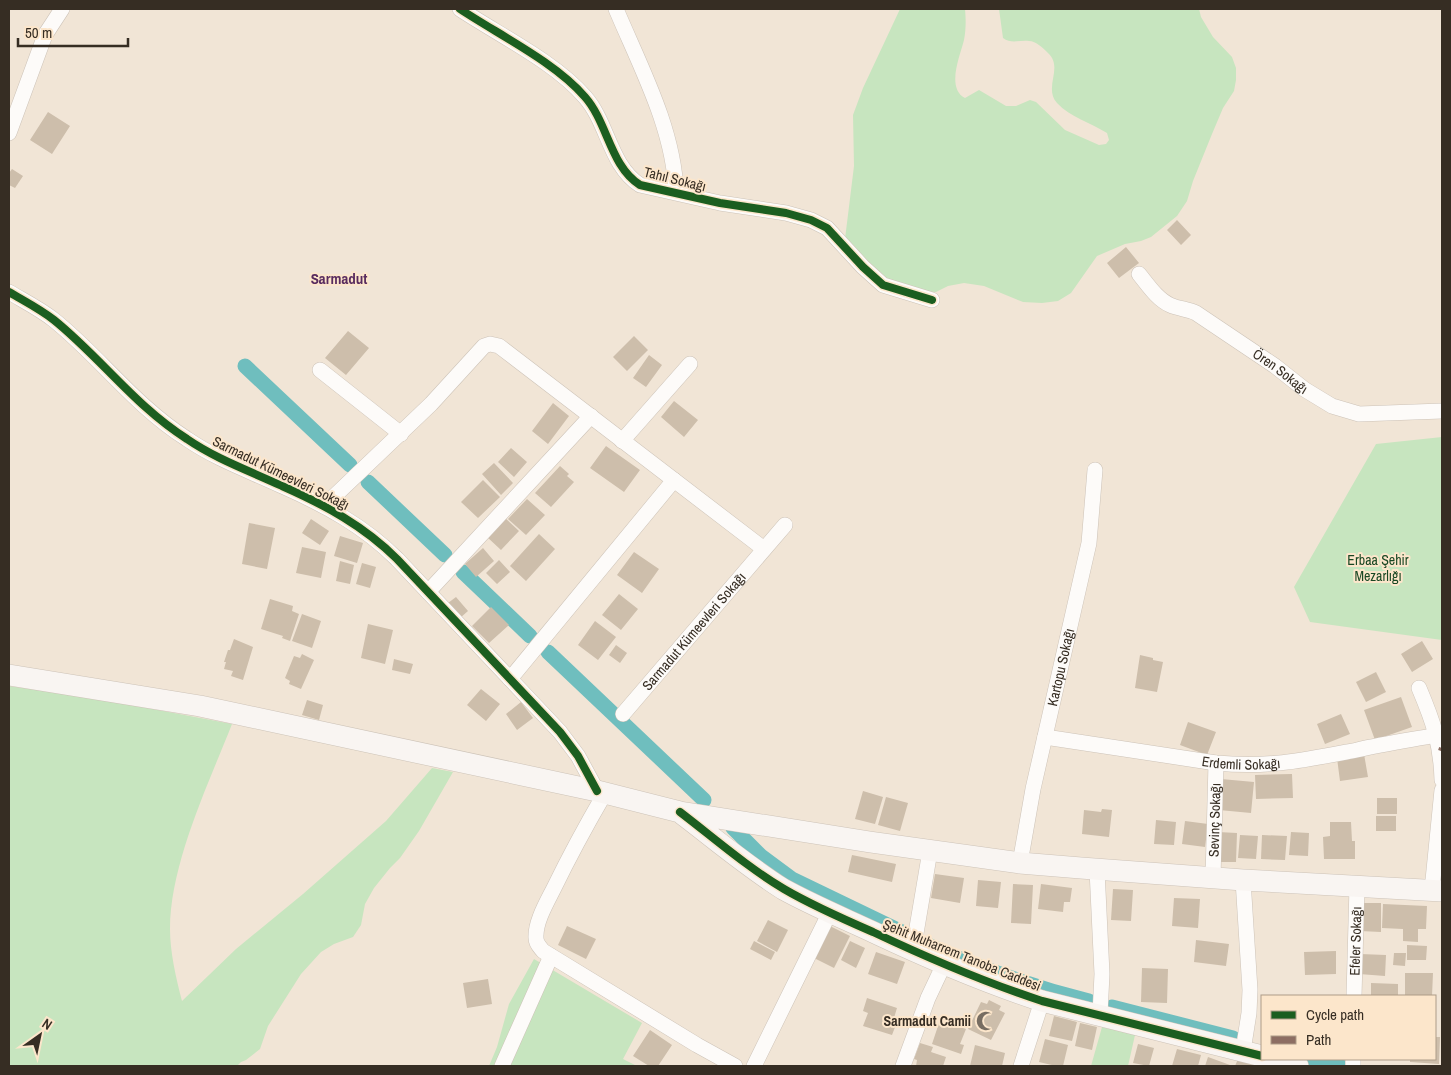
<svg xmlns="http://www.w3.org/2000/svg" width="1451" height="1075" font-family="'Archivo Narrow',sans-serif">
<rect width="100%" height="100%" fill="#f1e5d6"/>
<path fill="#c7e5bf" d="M900,9H965C966,19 966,30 964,40C960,56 946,88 965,98L979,90L1006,106H1016L1030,100L1036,102L1065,130L1099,145L1106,144L1109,140L1107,133C1091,123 1070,117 1057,103C1043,87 1064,68 1048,53C1043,48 1036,41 1029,41C1019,40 1011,44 1003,38L999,9H1199L1201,17L1213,37L1232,57L1236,68V80L1234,91L1223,108L1212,134L1193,181L1187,201L1177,216L1151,237L1141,241L1125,244L1097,256L1071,293L1058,301L1042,303L1023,302L984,286L964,283L948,286L936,292L915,291L880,276L845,239L854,166L853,115L863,88Z
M1442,437V640L1310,622L1294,587L1376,444Z
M9,686L100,699L232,724C208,785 170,864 170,929C170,952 176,978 182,1001L236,949L303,894L386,821L432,768L453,772L419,831L400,858L390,868L374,888L365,904L361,925L353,937L334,944L321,952L301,974L268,1026L260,1049L246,1060L241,1062L237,1066H9Z
M534,959L642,1023L623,1059L637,1066H489L497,1047L509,1004Z
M1102,1027L1135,1035L1128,1066H1091Z"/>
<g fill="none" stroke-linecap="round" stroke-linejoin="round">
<path stroke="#6fbebe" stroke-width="15" d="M245,366L350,465
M368,482L445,555
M463,572L530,636
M548,652L704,800
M733,828L761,856L792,879L904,933
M926,944C979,968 1033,987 1089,1001
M1112,1007L1233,1038
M1309,1059L1340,1066"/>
</g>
<path fill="#cdbeab" d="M48,112L70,126L52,154L30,140Z
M12,169L23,176L15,188L9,185V173Z
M1177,220L1191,235L1181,245L1167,230Z
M1126,247L1139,263L1119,278L1107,263Z
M348,331L369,348L346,375L325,358Z
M634,336L648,350L627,371L613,357Z
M649,355L662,365L646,387L633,378Z
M674,401L698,420L684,437L661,417Z
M553,403L569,416L548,444L532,431Z
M606,446L640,470L624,492L590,468Z
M511,448L527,462L514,477L498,462Z
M494,463L513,483L501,495L482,474Z
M560,466L569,474L567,476L574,482L551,507L535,493Z
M483,480L500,497L478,518L461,502Z
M527,499L545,515L526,535L508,519Z
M504,517L519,531L501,550L486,536Z
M311,519L329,531L320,545L302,533Z
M249,523L275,528L267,569L242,564Z
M539,534L555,549L526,581L510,566Z
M340,536L363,543L357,563L334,556Z
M302,547L326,552L321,578L296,573Z
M483,548L494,561L476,577L465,564Z
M634,552L659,569L642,593L617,575Z
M499,560L510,572L497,584L486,573Z
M340,561L354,565L350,584L336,581Z
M362,563L376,567L370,588L356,584Z
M619,594L638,609L621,630L602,615Z
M456,597L468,611L460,618L448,603Z
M270,599L293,606L292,611L299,614L290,641L282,638L283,636L261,629Z
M491,607L509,625L489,643L472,626Z
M302,614L321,621L312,648L292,641Z
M595,621L616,637L598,660L578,645Z
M368,624L393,630L385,664L361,658Z
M234,639L253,647L243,680L231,676L233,671L224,669L226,662H224L228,650H230Z
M1422,641L1433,659L1412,672L1401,654Z
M616,645L627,653L620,663L609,655Z
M302,654L314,660L301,689L289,684L290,681L285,678L294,656L300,658Z
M1140,655L1153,658V660L1163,662L1157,692L1135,688Z
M394,659L413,664L410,674L392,670Z
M1376,672L1386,692L1366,702L1356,682Z
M481,689L500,704L486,721L467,705Z
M1401,697L1412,727L1375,740L1364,710Z
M307,700L323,705L319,720L302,715Z
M521,702L533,718L517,730L506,714Z
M1341,714L1350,734L1325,744L1317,724Z
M1188,722L1216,732L1207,755L1180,745Z
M1364,754L1368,777L1340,781L1337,758Z
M1292,774L1293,798L1256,799L1255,775Z
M1221,779L1254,782L1251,813L1219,810Z
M863,791L883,797L875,824L855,819Z
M886,797L908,803L900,831L878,825Z
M1377,798H1397V814H1377Z
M1102,809L1112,810L1109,837L1082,834L1084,810L1101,812Z
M1376,816H1396V831H1376Z
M1156,820L1176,822L1174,845L1154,844Z
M1185,821L1208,824L1205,847L1182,844Z
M1330,822H1351L1352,841H1355V859H1324L1323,837L1330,836Z
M1218,832L1237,833L1236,862H1217Z
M1291,832L1309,833L1308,856L1289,855Z
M1240,835L1258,836L1256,859L1238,858Z
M1262,835L1287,836L1285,860L1261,859Z
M852,855L896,864L892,882L848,872Z
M935,874L964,878L960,903L931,898Z
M978,880L1001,882L998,908L976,906Z
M1013,884L1033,885L1031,924L1011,923Z
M1041,884L1072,888L1070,902H1064L1063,912L1038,909Z
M1113,889L1133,890L1131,921L1111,920Z
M1174,898L1200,899L1198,928L1172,926Z
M1360,903H1381V932L1360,931Z
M1383,904L1427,906L1426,929H1418V942L1403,941V929L1382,928Z
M768,920L788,930L777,952L757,941Z
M567,926L596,939L586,959L558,945Z
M830,926L850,936L834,968L814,958Z
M1196,940L1229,944L1226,966L1194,962Z
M754,941L775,952L771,960L750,949Z
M850,941L865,948L856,968L841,960Z
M1407,945L1427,946L1426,960H1407Z
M1336,951V974L1305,975L1304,952Z
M876,952L905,962L897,984L868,974Z
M1394,953H1406L1405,966L1393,965Z
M1360,954L1386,955L1385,976L1359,974Z
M1142,968L1168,969L1167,1003L1141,1002Z
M1405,973H1433L1432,996H1405Z
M488,979L492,1004L467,1008L463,983Z
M1371,983L1398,984V996H1371Z
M867,998L897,1008L893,1021L897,1022L892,1035L863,1026L868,1013L863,1011Z
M989,1000L1001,1006L999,1010L1005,1013L991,1040L968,1029L981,1002L987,1004Z
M1054,1016L1077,1022L1072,1041L1049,1036Z
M940,1020L966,1029L960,1044L964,1045L961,1054L932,1044Z
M1080,1023L1097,1027L1092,1050L1075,1046Z
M650,1030L672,1045L658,1066H649L633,1056Z
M1435,1037H1440L1439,1064L1410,1062V1059H1435Z
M1045,1039L1068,1045L1063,1066H1056L1039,1062Z
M920,1043L933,1047L931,1052L946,1057L943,1066H916L917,1060L914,1059Z
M1138,1044L1154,1048L1149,1066L1133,1063Z
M975,1045L1005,1053L1002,1066H970Z
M1177,1049L1201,1055L1198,1066H1172Z
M1208,1057L1230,1065V1066H1205Z
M1238,1059L1254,1064V1066H1235Z"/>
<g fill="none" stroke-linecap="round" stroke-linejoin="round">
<defs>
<g id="street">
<path d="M460,9C499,35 555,62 585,97C608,123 610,166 640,185L720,203L786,213L811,220L827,228L863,267L883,285L932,300"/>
<path d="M616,9C640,66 674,129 676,192"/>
<path d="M9,133L45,35L62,9"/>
<path id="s1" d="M1139,274C1148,285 1157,299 1170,305C1179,309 1188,309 1196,313L1275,366L1304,389L1332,406L1359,414L1442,411"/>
<path d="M9,292C24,301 40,309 54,320C101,358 135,406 187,439C216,459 250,471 282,486C325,505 364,526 397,559L560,732L578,756L597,791"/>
<path d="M320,370L401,434"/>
<path d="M622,441L690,364"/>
<path d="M324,506L431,404L484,346L490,344L499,346L764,549"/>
<path d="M428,592L591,416"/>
<path d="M510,679L674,480"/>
<path d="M1419,688C1433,721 1441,744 1442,780"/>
<path id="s2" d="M623,714L785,525"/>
<path id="s3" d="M1045,737L1216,763C1270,768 1305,760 1357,750C1384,744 1410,740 1437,735"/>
<path d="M605,793C587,824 570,855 554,888C547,902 535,922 536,938C536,944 540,947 543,951L697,1045L735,1066"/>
<path id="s4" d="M1020,863L1033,789L1089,543L1095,470"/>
<path d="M1097,870L1102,974L1100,1014"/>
<path id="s5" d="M1213,878L1216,763"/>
<path d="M1243,880L1250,990L1249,1013L1243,1051"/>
<path d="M1432,890L1442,790"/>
<path d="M913,951L930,851"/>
<path id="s6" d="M1354,996L1357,886"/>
<path d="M502,1066L551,956"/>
<path d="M754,1066L830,912"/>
<path d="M903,1066L928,998L944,964"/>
<path d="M1021,1066L1042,1001"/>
<path d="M1353,1066V1059"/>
</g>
<path id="secondary" d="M9,675L200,706L597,791L680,812L870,842L1020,863L1081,868L1243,880L1442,891
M682,814C715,839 748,867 783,889C812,905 843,918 873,932C928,958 984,982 1042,1001L1262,1056
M1271,1059L1298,1066"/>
</defs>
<use href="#street" stroke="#cdc3b8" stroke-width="16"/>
<use href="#secondary" stroke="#cdc3b8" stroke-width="22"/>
<use href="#street" stroke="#fdfbf9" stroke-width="15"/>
<use href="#secondary" stroke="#f9f5f2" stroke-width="21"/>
<path stroke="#8d6e63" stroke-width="6" stroke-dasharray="12 6" stroke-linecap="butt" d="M1441,751L1442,748"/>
<defs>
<path id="cycleway" d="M460,9C499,35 555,62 585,97C608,123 610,166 640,185L720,203L786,213L811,220L827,228L863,267L883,285L932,300
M9,292C24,301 40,309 54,320C101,358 135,406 187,439C216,459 250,471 282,486C325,505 364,526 397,559L560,732L578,756L597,791
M680,812C714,838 747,867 784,889C813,906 843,919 873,932C928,958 984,982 1042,1001L1262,1056"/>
</defs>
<use href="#cycleway" stroke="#fce6cb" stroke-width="11"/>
<use href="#cycleway" stroke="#1b5e20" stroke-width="8"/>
</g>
<defs>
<symbol id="mosque-bare" viewBox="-9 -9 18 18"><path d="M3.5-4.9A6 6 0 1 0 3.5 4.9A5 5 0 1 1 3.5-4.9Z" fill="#776d62" stroke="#fce6cb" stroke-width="2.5" paint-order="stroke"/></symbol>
</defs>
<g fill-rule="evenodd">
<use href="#mosque-bare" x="972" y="1007" width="28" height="28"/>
</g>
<g text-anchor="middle" stroke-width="4" stroke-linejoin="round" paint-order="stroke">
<g font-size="14" fill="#362d23" stroke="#fce6cb">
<text transform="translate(675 179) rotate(14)" y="5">Tahıl Sokağı</text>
<text dy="5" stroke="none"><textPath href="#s1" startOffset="174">Ören Sokağı</textPath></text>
<text transform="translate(281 473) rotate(26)" y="5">Sarmadut Kümeevleri Sokağı</text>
<text dy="5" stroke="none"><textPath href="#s2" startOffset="109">Sarmadut Kümeevleri Sokağı</textPath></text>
<text dy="5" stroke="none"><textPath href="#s4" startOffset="200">Kartopu Sokağı</textPath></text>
<text dy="5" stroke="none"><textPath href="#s3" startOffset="198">Erdemli Sokağı</textPath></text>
<text dy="5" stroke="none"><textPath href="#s5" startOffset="58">Sevinç Sokağı</textPath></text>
<text dy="5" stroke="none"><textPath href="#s6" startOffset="55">Efeler Sokağı</textPath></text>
<text transform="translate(962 955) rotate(22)" y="5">Şehit Muharrem Tanoba Caddesi</text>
</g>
<g font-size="14" fill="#184723" stroke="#fce6cb">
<text x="1378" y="565">Erbaa Şehir<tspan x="1378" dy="16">Mezarlığı</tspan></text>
</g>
<g font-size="14" font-weight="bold" fill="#362d23" stroke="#fce6cb" text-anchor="end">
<text x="971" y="1026">Sarmadut Camii</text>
</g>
<g font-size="15" font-weight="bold" fill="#592c5f" stroke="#fce6cb">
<text x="339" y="284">Sarmadut</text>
</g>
</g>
<rect width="1451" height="1075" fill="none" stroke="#362d23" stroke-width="20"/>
<rect x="1261" y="995" width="175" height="65" fill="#fce6cb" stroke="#ad9c88"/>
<rect x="1271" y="1011" width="25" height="8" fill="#1b5e20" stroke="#ad9c88"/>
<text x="1306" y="1020" font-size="15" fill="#362d23">Cycle path</text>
<rect x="1271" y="1036" width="25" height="8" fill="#8d6e63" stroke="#ad9c88"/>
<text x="1306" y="1045" font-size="15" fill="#362d23">Path</text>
<g transform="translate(40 1035) rotate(33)" stroke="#fce6cb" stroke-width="4" paint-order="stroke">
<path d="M0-4L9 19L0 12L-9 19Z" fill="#362d23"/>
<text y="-8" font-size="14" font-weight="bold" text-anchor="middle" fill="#362d23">N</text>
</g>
<path d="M18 38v8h110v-8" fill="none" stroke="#362d23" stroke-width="2.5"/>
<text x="25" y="38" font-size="15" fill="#362d23" stroke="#fce6cb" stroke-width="4" paint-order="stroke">50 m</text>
</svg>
